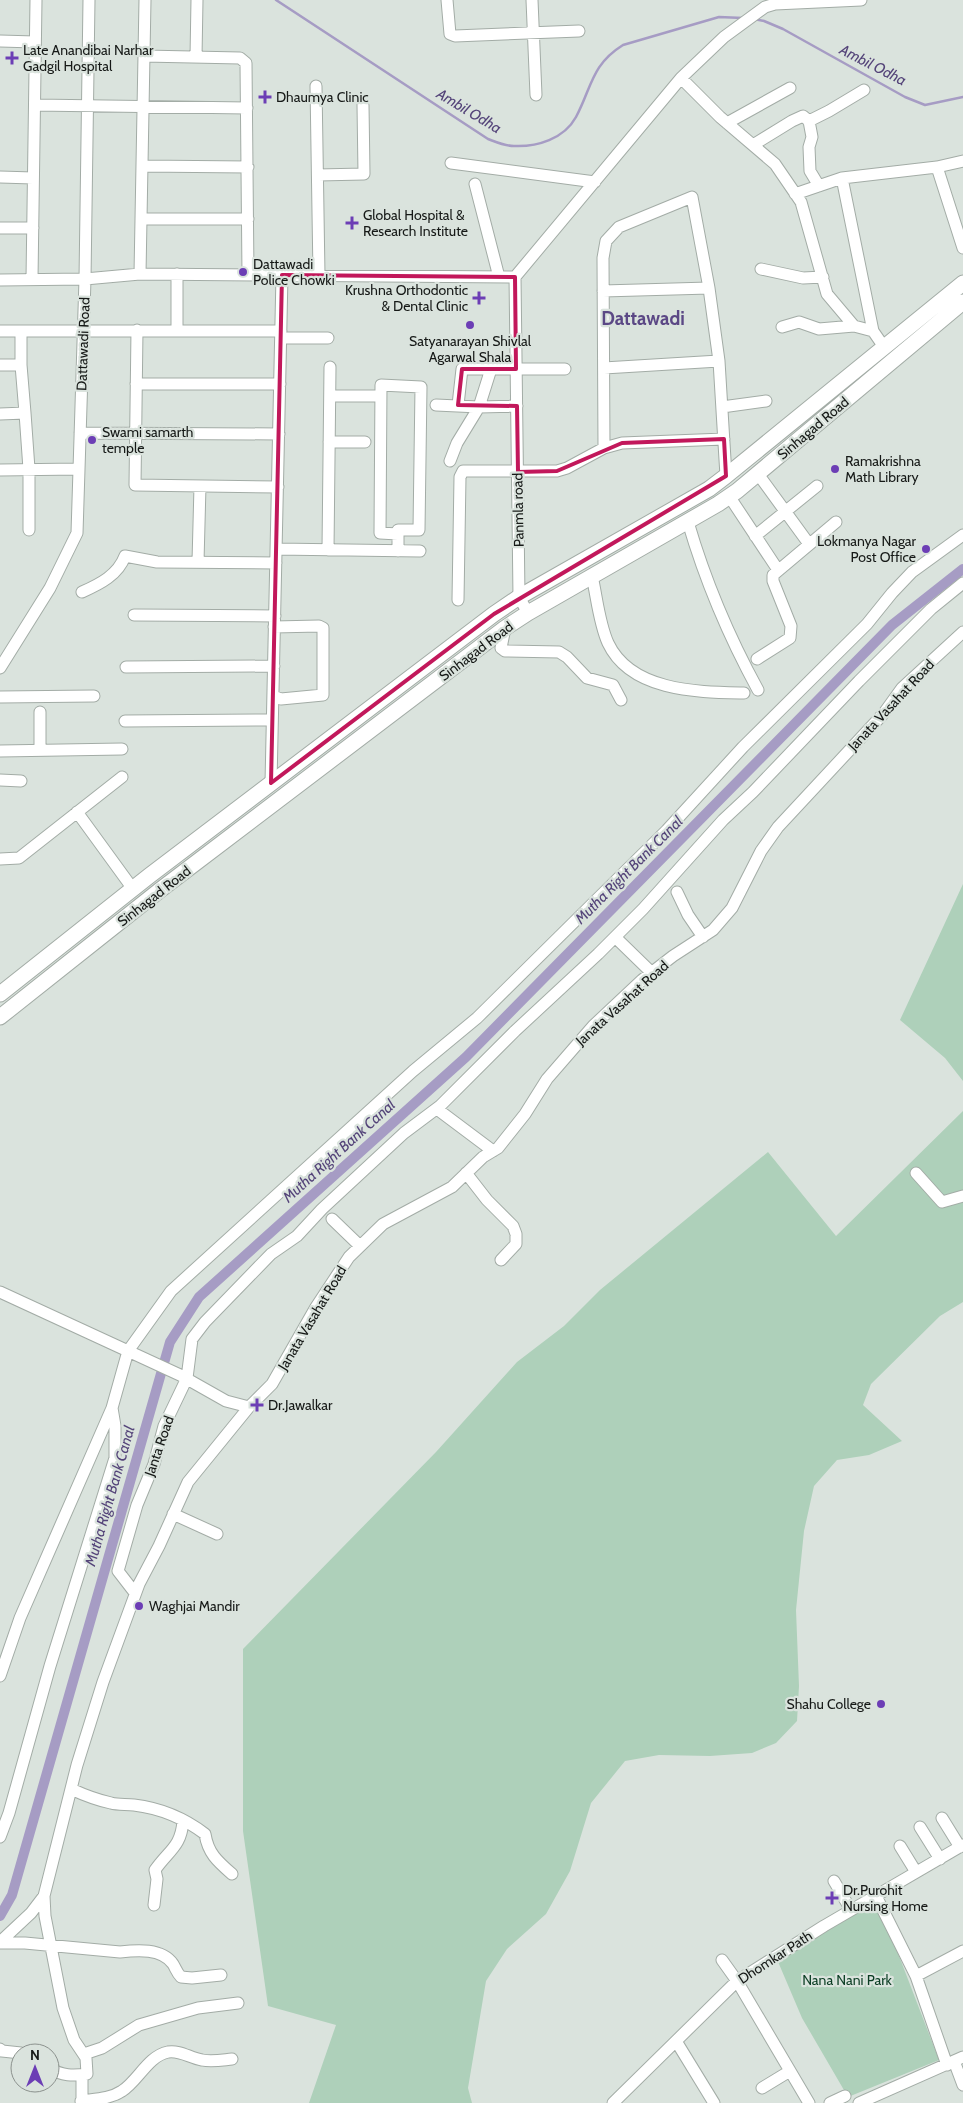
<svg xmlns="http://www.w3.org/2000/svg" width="963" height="2103" font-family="Cabin,sans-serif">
<rect width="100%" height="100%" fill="#dae3dd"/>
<path fill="#aed0ba" d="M963,884V1081L945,1058L900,1020Z
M963,1111V1302L940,1316L871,1384L863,1405L902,1441L869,1455L837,1460L814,1486L804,1531L796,1610L799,1686L797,1721L776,1743L752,1753L710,1756L659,1755L625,1761L591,1803L570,1871L546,1914L507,1949L486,1981L468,2088L472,2103H309L336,2025L268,2006L243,1831V1649L436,1452L517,1362L564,1326L600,1290L768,1152L836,1236Z
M876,1896L939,2060L848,2097L802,2018L776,1957Z"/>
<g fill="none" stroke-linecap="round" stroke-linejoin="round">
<path stroke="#a69cc4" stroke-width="2.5" d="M276,0L488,139C496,142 505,146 514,146C537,147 564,139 576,117C592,87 591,65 623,45L719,17L743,18
M754,19L764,21L783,29L905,97L925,105L963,97"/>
<path stroke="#a69cc4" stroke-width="10" d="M0,1916L12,1895L170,1342L199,1297L466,1057L892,625L963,569"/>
<defs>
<path id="minor" d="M447,0L450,34L455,36L579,31
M532,0L536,95
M0,41L35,42
M144,56L240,58L246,63L248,275
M196,57L197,0
M681,78L720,117L775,164L801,202L827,294L854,326L873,331
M316,86L319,275
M35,105L247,108
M727,123L790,88
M753,145L792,121L803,116L809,121
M451,163L595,182
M142,166L248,167
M937,167L963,248
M318,175L364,174L363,105
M0,177L33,178
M842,178L873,331L884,347
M475,184L499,277
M819,186L810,171L809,147L812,137L809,121L829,111L864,90
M795,194L842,178L937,167L963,161
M141,219H248
M0,228H33
M761,269L803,278L823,277
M140,274L145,0
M32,279L36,0
M0,280L85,279L140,274L515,277
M603,291L709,288
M782,327L799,322L819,329L854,326
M137,330L135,485L278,487
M0,331H281
M177,331V274
M281,338H328
M0,365H21
M604,368L719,361
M491,369L479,407L517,406
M136,384H280
M330,396H377
M436,405L479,407L457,443L450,461
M458,405L462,369H565
M722,407L766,401
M25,413L29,469V530
M0,414L25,413L21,365V331
M80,433L279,434
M329,442H365
M604,448L603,258L606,241L619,227L692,197L709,288L719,361L726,476
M0,470L79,469
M758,474L809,544
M729,496L778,570
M688,522C705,580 729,637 758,690
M398,534L380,533L381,385L421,387L419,530H398V551
M755,536L817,486
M276,549L420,551
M328,550L330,367
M198,562L200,486
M592,576C597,598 599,623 608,643C631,692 699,692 744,693
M82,592C100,584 118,575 125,556L157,562L276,563
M458,600L460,477L463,471H557L567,468L604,448L622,443L724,439
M528,613L519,597L515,277L681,78L724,37L765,7L775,4L861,0
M134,615L275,616
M505,628L501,648L505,651L559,652L567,657L587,678L613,685L621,700
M757,659L790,638L791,626L773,581V575L836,522
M126,667L274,666
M0,668L50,588L77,533L85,279L89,0
M273,696L281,699L323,695V628L319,626L274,627
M0,697L94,696
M125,721L272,720
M40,750V712
M0,751L122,749
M0,780L21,781
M271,783L282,275
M77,812L133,889
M0,859L19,858L122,777
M677,892L688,915L703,937
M615,937L652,973
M437,1109L493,1151
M466,1173L487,1200L513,1226L516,1234V1244L501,1260
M916,1173L942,1202L963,1196
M332,1219L360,1246
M0,1292L180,1375L226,1401L249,1407
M173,1514L217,1534
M135,1593L118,1571L137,1505L154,1464L164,1426L187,1378L192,1339L205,1322L271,1254L297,1236L322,1209L404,1133L440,1106L515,1031L598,954L643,909L723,820L753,792L859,681L931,609L963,583
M0,1676L20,1618L112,1408L128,1351L171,1291L413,1071L477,1018L667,830L743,747L867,624L892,593L912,572L963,535
M71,1789C84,1795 97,1800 111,1803C118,1805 126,1804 134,1805C159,1808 184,1818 205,1834C208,1853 217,1861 232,1874
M942,1818L960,1847
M920,1827L940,1859
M0,1837L9,1813L50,1666L115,1458V1426L112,1408
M900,1846L916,1872
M834,1881L851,1910
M876,1896L916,1976L947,2065
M154,1905L157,1879L155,1870C169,1850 181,1847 183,1821
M0,1942L31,1913L44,1896
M0,1943H25L120,1952C137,1950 162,1948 173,1964C176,1969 177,1973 181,1977L192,1978L221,1975
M722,1960L737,1981L809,2103
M916,1976L963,1951
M676,2041L714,2103
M0,2049L2,2051L21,2053
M84,2054L102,2048L139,2025L198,2008L238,2003
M954,2061L963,2085
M50,2068C62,2076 73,2076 87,2074L86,2058L74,2040L63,2008L45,1916L44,1896L77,1765L103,1682L139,1584L159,1546L188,1482L249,1407L272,1384L316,1307L349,1257L383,1224L452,1187L483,1157L498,1148L525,1114L547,1079L593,1026L642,980L673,956L713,930L732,908L761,851L778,827L858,741L884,713L902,688L963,632
M762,2088L790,2071
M81,2101C95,2099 110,2099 122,2091C138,2081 148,2056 168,2052C180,2050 190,2058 202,2060C212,2062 222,2060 232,2059
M82,2103V2075
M613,2103L737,1981L824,1926L963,1845
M830,2103L845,2096
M859,2103L963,2057"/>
<path id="major" d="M0,994L149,876L494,614L519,597L709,489L726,476L963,283
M0,1017L160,890L505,628L528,613L718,504L737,491L963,302"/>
</defs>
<use href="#minor" stroke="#a3aca6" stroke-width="13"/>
<use href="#major" stroke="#a3aca6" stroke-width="17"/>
<use href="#minor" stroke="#fff" stroke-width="11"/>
<use href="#major" stroke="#fff" stroke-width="15"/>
</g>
<path fill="none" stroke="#c2185b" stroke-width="4" stroke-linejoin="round" d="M282,275L515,277L516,369H462L458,405L517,406L518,472L557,471L622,443L724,439L726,476L494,614L271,783Z"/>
<g fill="#6c3eb5" stroke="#dae3dd" stroke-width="2">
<path d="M9.5 50.5h5v5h5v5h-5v5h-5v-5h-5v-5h5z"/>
<path d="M262.5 89.5h5v5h5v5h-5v5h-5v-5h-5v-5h5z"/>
<path d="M349.5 215.5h5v5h5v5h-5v5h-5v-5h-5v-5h5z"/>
<circle cx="243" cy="272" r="5"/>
<path d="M476.5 290.5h5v5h5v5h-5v5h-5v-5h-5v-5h5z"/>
<circle cx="470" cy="325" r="5"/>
<circle cx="92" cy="440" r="5"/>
<circle cx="835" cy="469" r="5"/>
<circle cx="926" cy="549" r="5"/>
<path d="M254.5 1397.5h5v5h5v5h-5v5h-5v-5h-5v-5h5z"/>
<circle cx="139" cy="1606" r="5"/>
<circle cx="881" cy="1704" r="5"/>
<path d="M829.5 1890.5h5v5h5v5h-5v5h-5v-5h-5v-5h5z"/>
</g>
<g text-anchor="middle" stroke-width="4.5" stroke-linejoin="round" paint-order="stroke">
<g font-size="14" fill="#161917" stroke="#dae3dd" text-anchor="start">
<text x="23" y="55">Late Anandibai Narhar<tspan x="23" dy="16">Gadgil Hospital</tspan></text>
<text x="276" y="102">Dhaumya Clinic</text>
<text x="363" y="220">Global Hospital &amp;<tspan x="363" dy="16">Research Institute</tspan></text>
<text x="253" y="269">Dattawadi<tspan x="253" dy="16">Police Chowki</tspan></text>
<text x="468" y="295" text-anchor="end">Krushna Orthodontic<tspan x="468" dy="16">&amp; Dental Clinic</tspan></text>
<text x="470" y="346" text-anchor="middle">Satyanarayan Shivlal<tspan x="470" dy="16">Agarwal Shala</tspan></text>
<text x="102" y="437">Swami samarth<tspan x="102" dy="16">temple</tspan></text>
<text x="845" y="466">Ramakrishna<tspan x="845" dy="16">Math Library</tspan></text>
<text x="916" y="546" text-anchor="end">Lokmanya Nagar<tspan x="916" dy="16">Post Office</tspan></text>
<text x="268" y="1410">Dr.Jawalkar</text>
<text x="149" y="1611">Waghjai Mandir</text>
<text x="871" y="1709" text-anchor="end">Shahu College</text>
<text x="843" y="1895">Dr.Purohit<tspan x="843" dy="16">Nursing Home</tspan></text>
</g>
<g font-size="14" fill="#161917" stroke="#dae3dd">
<text transform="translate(83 344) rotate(-88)" y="5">Dattawadi Road</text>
<text transform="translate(813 428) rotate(-40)" y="5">Sinhagad Road</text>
<text transform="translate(518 510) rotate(-91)" y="5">Panmla road</text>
<text transform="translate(476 651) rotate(-37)" y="5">Sinhagad Road</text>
<text transform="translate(891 705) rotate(-47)" y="5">Janata Vasahat Road</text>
<text transform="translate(154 896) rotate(-38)" y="5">Sinhagad Road</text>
<text transform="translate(622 1003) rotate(-42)" y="5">Janata Vasahat Road</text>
<text transform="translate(312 1318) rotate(-59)" y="5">Janata Vasahat Road</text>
<text transform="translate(159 1446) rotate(-71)" y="5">Janta Road</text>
<text transform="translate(775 1957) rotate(-33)" y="5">Dhomkar Path</text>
</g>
<g font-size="14" fill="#0b3e24" stroke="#dae3dd">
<text x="847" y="1985">Nana Nani Park</text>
</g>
<g font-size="15" font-style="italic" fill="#544479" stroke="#dae3dd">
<text transform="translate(873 65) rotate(27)" y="5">Ambil Odha</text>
<text transform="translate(469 111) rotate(31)" y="5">Ambil Odha</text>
<text transform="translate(629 870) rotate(-45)" y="5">Mutha Right Bank Canal</text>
<text transform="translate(339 1151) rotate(-42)" y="5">Mutha Right Bank Canal</text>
<text transform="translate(110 1496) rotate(-74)" y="5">Mutha Right Bank Canal</text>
</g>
<g font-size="19" font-weight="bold" fill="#5b4885" stroke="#dae3dd">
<text x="643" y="325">Dattawadi</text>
</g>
</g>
<g transform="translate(35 2068)"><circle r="24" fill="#dae3dd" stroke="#8c928e"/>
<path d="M0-4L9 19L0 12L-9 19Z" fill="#6c3eb5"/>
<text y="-8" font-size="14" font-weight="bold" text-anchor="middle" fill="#161917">N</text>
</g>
</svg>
